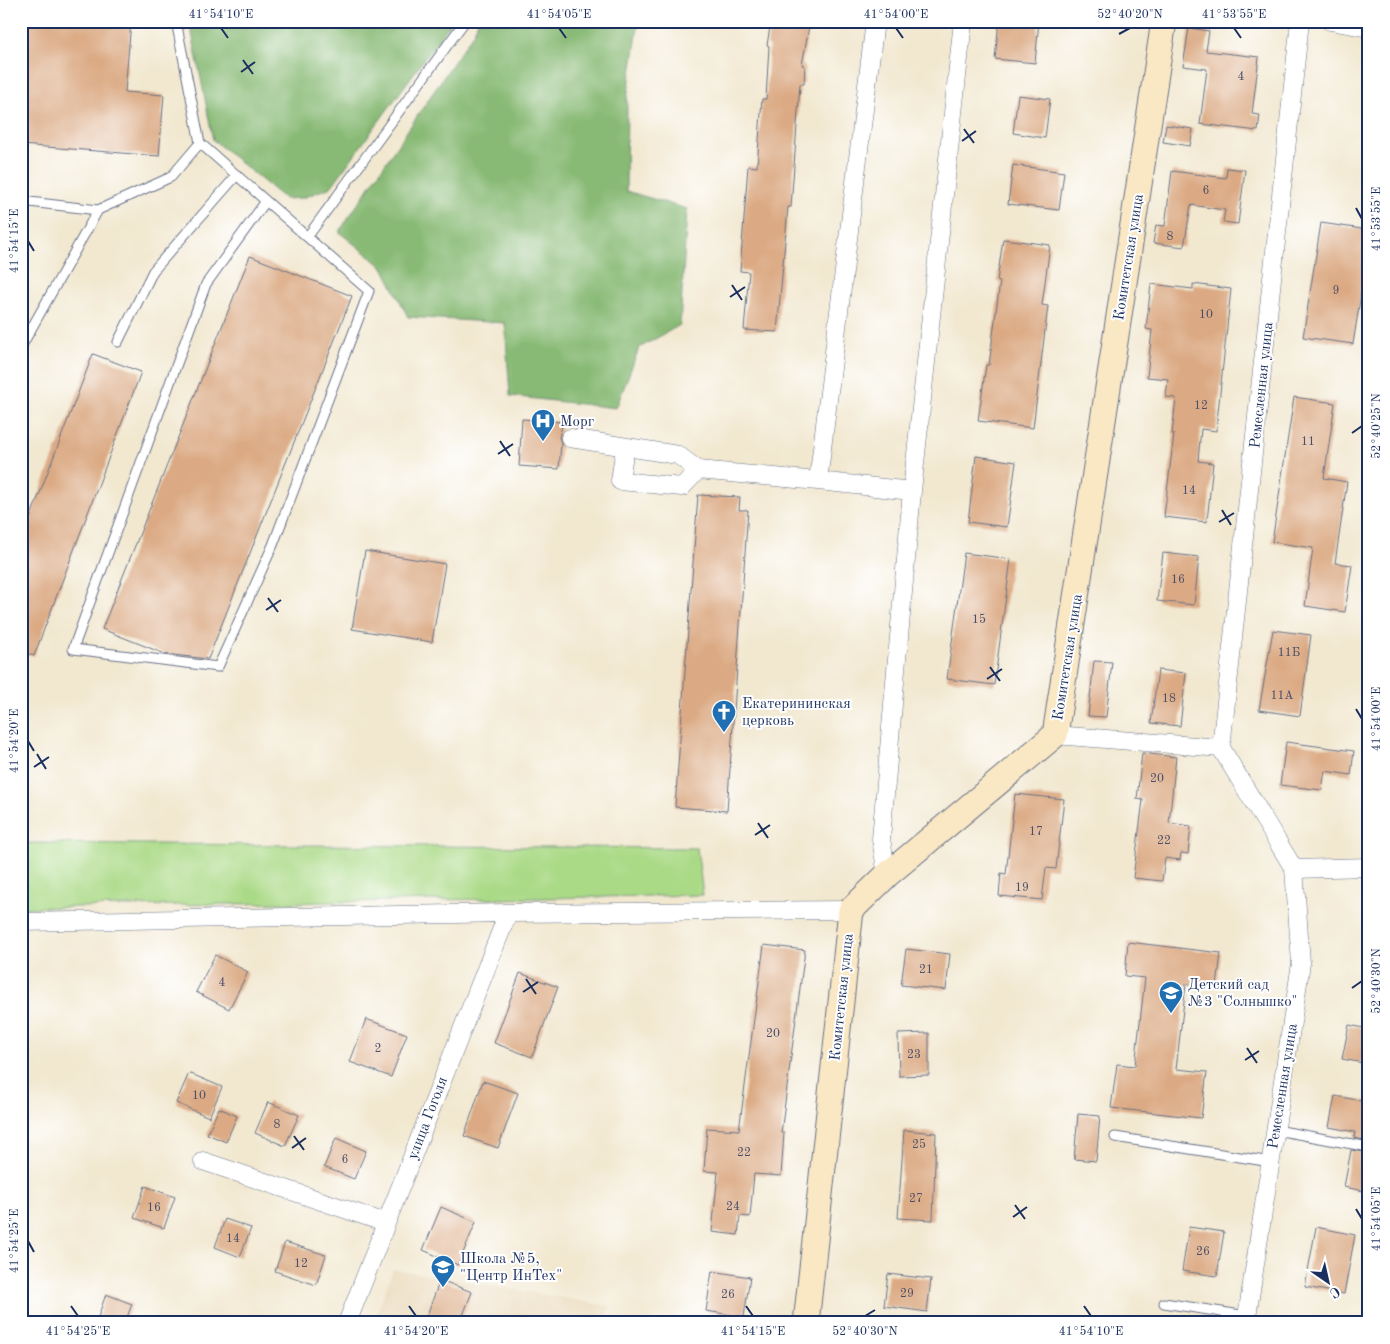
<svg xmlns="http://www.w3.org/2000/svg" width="1390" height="1344" font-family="'Old Standard TT',serif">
<rect width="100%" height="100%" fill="#fff"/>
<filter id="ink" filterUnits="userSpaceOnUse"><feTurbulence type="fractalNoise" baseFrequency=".02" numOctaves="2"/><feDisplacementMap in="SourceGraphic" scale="10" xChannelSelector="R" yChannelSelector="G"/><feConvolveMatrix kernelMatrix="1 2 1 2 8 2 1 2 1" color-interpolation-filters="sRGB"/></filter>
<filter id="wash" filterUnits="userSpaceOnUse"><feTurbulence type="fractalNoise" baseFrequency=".0096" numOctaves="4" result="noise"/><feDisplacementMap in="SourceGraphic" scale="20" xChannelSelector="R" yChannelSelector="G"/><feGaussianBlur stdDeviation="1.12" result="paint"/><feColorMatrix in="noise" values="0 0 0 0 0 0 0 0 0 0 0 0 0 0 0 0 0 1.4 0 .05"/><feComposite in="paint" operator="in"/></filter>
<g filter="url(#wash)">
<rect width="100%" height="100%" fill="#f2e8d0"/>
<path fill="#ead9ba" d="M393,1269L610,1306L606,1323H373Z"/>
<path fill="#abda87" stroke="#638472" d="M21,843L697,848L703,895L21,908Z"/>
<path fill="#88ba74" stroke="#527469" d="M188,21H452L331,187L302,198L285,199L213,140L192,33Z
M478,21H639L627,99L626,191L687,209L680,325L639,348L616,408L510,396L505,323L408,317L383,267L339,232L474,32Z"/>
<g id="blocks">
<path fill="#dbaa84" d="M21,21H131L125,92L164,95L159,156L21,145Z
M771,21H810L802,65L805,66L804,84H800L791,207H788L777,332L744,330L749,272L740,271L748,166L757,167L762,99H766L769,46L767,45Z
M999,21H1039L1035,63L995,59Z
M1189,28L1209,31L1206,51L1259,57L1252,114L1260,115L1258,131L1200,124L1207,69L1183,66Z
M1018,95L1050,99L1045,138L1013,133Z
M1166,125L1193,129L1190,146L1163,142Z
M1013,165L1064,172L1059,210L1008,204Z
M1227,168L1245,170L1238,224L1223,222L1225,210L1191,205L1184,247L1153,243L1156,225L1165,226L1172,171L1226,178Z
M1321,223L1369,230V243L1353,344L1303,337Z
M1003,239L1050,245L1042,305L1048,306L1033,428L978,421L986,365H989L1000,282L997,281Z
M250,256L352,296L208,659L165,654L102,629Z
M1151,284L1193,289V284L1231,289L1216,431L1201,429L1198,461L1213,463L1207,522L1164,517L1174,434H1172L1176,398L1166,397L1168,379L1147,377L1152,330L1146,329Z
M93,354L141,372L34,656L21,651V542Z
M1294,397L1335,403L1324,478L1347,482L1335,563L1352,565L1345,612L1305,606L1313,548L1272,542Z
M522,419L563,422L559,437L561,443L559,469L519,466Z
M976,456L1016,462L1007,527L968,522Z
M698,495L740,497L739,510H748L727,811L675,807Z
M365,551L445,564L432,642L352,629Z
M964,553L1011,559L994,685L947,679Z
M1163,553L1199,557L1194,605L1157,601Z
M1273,630L1311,635L1300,716L1259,710Z
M1094,661L1112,662L1106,717L1088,716Z
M1158,670L1186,673L1180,726L1151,723Z
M1286,742L1354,751L1351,775L1325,771L1322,790L1280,785Z
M1142,753L1176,757L1169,823L1191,826L1188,854L1181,853L1180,860L1165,858L1162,881L1133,878L1143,800L1137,799Z
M1015,794L1064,799L1056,869L1046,868L1042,900L999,896L1001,873L1006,874Z
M1128,942L1221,953L1217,987L1186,984L1176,1069L1207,1072L1201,1118L1111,1108L1117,1064L1135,1066L1145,978L1125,976Z
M764,945L805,950L781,1133H784L781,1176L754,1174L750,1217L740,1216L738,1235L712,1232L718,1172L704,1171L707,1128L739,1130Z
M906,949L950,954L946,990L901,985Z
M215,955L248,972L229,1009L196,992Z
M520,973L558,987L532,1057L494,1043Z
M366,1019L407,1034L391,1077L350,1062Z
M1349,1025L1369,1029V1064L1342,1059Z
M929,1033V1075L899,1076L898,1034Z
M189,1073L222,1087L209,1117L176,1103Z
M483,1081L518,1093L498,1148L464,1136Z
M1335,1096L1369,1102V1141L1354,1138L1355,1132L1329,1127Z
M268,1102L299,1115L285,1146L255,1133Z
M219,1108L237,1116L226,1142L207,1134Z
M1078,1114L1100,1116L1096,1161L1074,1159Z
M904,1130L936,1133L933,1220L898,1218Z
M336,1138L366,1151L354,1179L324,1167Z
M1351,1150L1369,1153V1192L1344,1187Z
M145,1186L175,1197L164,1228L134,1218Z
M441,1207L476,1222L458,1265L423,1250Z
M225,1219L251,1228L240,1257L215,1247Z
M1189,1227L1224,1232L1217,1276L1182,1271Z
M1316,1227L1355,1235L1344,1294L1305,1287Z
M285,1242L326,1255L316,1285L275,1271Z
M712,1271L750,1277L744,1317L706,1311Z
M888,1274L931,1279L927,1312L884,1306Z
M440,1280L472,1292L460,1323H424Z
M106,1294L132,1304L125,1323H96Z"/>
</g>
</g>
<g filter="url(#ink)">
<use href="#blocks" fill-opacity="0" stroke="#667086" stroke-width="1"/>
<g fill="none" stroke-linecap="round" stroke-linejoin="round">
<defs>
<path id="lane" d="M176,21L200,143L266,201
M21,201L98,210
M266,201L369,291L273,545L218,667L73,649L206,284Z
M308,236L465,21
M118,342L153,271L237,175
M21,347L98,210L171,177L200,143
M1276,1130L1369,1147
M1115,1137L1271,1162
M1164,1303L1247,1316"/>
<path id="street" d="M875,21L818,481L912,491L963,21
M1330,21L1369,28
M570,438L678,455L698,470L818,481
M625,447L620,481L682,487L698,470
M1055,735L1221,748L1294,869L1301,963L1246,1323
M1221,748L1300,21
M1294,869L1369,867
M887,875L881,839L912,491
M21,922L508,913L851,910
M203,1161L386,1223
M347,1323L508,913"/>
<path id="secondary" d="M806,1323L851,910L887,875L1055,735L1164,21"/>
</defs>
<use href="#lane" stroke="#667086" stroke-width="11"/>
<use href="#street" stroke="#667086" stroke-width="19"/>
<use href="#secondary" stroke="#667086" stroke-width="27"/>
<use href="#lane" stroke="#fff" stroke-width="9"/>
<use href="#street" stroke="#fff" stroke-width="18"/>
<use href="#secondary" stroke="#fae7c3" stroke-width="25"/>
</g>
</g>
<path fill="none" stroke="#1b2f5e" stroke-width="2" d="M221,28L228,38M559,28L566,38M896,28L903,38M1234,28L1241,38M1119,34L1130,28M243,60L253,74M241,72L255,62M964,129L974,143M962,141L976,131M1356,208L1362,219M28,241L34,251M732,285L742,300M730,297L745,287M1352,433L1362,426M500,441L510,456M498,454L513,444M1222,510L1231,525M1219,522L1234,513M268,598L278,612M266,610L281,600M990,667L1000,681M987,679L1002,669M1356,709L1362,719M28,741L34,751M37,754L46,769M34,767L49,757M758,823L768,838M755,835L770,825M526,979L536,994M1352,988L1362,981M523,992L538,982M1247,1048L1257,1063M1245,1060L1259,1051M294,1136L304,1150M292,1148L306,1138M1015,1205L1025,1219M1356,1209L1362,1219M1013,1217L1027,1207M28,1241L34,1252M71,1306L78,1316M409,1306L416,1316M746,1306L753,1316M1084,1306L1091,1316M865,1316L875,1310"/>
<defs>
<symbol id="hospital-pin" viewBox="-11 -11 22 30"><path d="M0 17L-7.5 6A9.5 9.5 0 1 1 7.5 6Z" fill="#1f6fb2" stroke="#fff"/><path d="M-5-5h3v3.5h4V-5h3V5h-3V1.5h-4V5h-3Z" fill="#fff"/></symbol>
<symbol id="church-pin" viewBox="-11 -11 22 30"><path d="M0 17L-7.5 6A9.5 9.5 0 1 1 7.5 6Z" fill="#1f6fb2" stroke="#fff"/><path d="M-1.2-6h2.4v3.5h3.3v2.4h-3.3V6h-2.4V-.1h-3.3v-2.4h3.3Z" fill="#fff"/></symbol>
<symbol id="school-pin" viewBox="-11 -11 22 30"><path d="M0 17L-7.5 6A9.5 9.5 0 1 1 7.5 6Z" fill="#1f6fb2" stroke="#fff"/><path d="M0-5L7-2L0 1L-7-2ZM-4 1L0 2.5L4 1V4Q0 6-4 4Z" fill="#fff"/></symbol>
</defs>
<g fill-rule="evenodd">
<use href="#hospital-pin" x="529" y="407" width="28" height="38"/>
<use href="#church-pin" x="710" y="698" width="28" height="38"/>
<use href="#school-pin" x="1157" y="979" width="28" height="38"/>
<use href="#school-pin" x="429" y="1253" width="28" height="38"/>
</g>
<g text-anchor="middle" stroke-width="4" stroke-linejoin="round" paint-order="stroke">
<g font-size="12" fill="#4b4e68">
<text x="1241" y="80">4</text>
<text x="1206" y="194">6</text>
<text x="1170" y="240">8</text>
<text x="1336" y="294">9</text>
<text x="1206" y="318">10</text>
<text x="1201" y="409">12</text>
<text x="1308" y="445">11</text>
<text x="1189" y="494">14</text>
<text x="1178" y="583">16</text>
<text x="979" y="623">15</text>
<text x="1289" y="656">11Б</text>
<text x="1282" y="699">11А</text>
<text x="1169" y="702">18</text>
<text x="1157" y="782">20</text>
<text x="1036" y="835">17</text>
<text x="1164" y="844">22</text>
<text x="1022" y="891">19</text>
<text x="926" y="973">21</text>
<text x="222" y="986">4</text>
<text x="773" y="1037">20</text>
<text x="378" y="1052">2</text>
<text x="914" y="1058">23</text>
<text x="199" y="1099">10</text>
<text x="277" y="1128">8</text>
<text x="919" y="1148">25</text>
<text x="744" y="1156">22</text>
<text x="345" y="1163">6</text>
<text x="916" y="1202">27</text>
<text x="733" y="1210">24</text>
<text x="154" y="1211">16</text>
<text x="233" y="1242">14</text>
<text x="1203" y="1255">26</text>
<text x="301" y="1267">12</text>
<text x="907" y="1297">29</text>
<text x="728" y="1298">26</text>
</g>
<g font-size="15" fill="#1b2f5e" stroke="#fff">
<text transform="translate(1128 257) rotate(-81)" y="5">Комитетская улица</text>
<text transform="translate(1261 385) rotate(-84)" y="5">Ремесленная улица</text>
<text transform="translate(1067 657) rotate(-81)" y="5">Комитетская улица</text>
<text transform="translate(841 997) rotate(-84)" y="5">Комитетская улица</text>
<text transform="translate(1282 1086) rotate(-81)" y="5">Ремесленная улица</text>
<text transform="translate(427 1118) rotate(-69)" y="5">улица Гоголя</text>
</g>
<g font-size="15" fill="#1b2f5e" stroke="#fff" text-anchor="start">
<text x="560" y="426">Морг</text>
<text x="742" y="708">Екатерининская<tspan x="742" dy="17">церковь</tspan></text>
<text x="1188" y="989">Детский сад<tspan x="1188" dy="17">№3 "Солнышко"</tspan></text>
<text x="460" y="1263">Школа №5,<tspan x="460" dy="17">"Центр ИнТех"</tspan></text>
</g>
</g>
<rect width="1390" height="1344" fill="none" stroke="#fff" stroke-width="55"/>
<g transform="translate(1328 1282) rotate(146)" stroke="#ffffff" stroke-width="4" paint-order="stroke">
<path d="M0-4L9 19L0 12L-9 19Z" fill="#1b2f5e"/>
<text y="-8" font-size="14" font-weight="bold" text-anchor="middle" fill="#1b2f5e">С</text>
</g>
<rect x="28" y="28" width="1334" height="1288" fill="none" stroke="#1b2f5e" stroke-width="2"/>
<g font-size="12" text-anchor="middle" fill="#1b2f5e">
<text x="221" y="18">41°54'10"E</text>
<text x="559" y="18">41°54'05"E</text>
<text x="896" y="18">41°54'00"E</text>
<text x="1130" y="18">52°40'20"N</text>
<text x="1234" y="18">41°53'55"E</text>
<text transform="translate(1376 219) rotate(-90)" y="4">41°53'55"E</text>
<text transform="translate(14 241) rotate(-90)" y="4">41°54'15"E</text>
<text transform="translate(1376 426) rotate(-90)" y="4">52°40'25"N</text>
<text transform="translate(1376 719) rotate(-90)" y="4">41°54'00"E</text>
<text transform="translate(14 741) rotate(-90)" y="4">41°54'20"E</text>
<text transform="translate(1376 981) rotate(-90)" y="4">52°40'30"N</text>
<text transform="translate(1376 1219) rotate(-90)" y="4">41°54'05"E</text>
<text transform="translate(14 1241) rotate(-90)" y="4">41°54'25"E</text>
<text x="78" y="1335">41°54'25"E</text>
<text x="416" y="1335">41°54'20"E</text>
<text x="753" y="1335">41°54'15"E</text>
<text x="865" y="1335">52°40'30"N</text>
<text x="1091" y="1335">41°54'10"E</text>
</g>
</svg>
